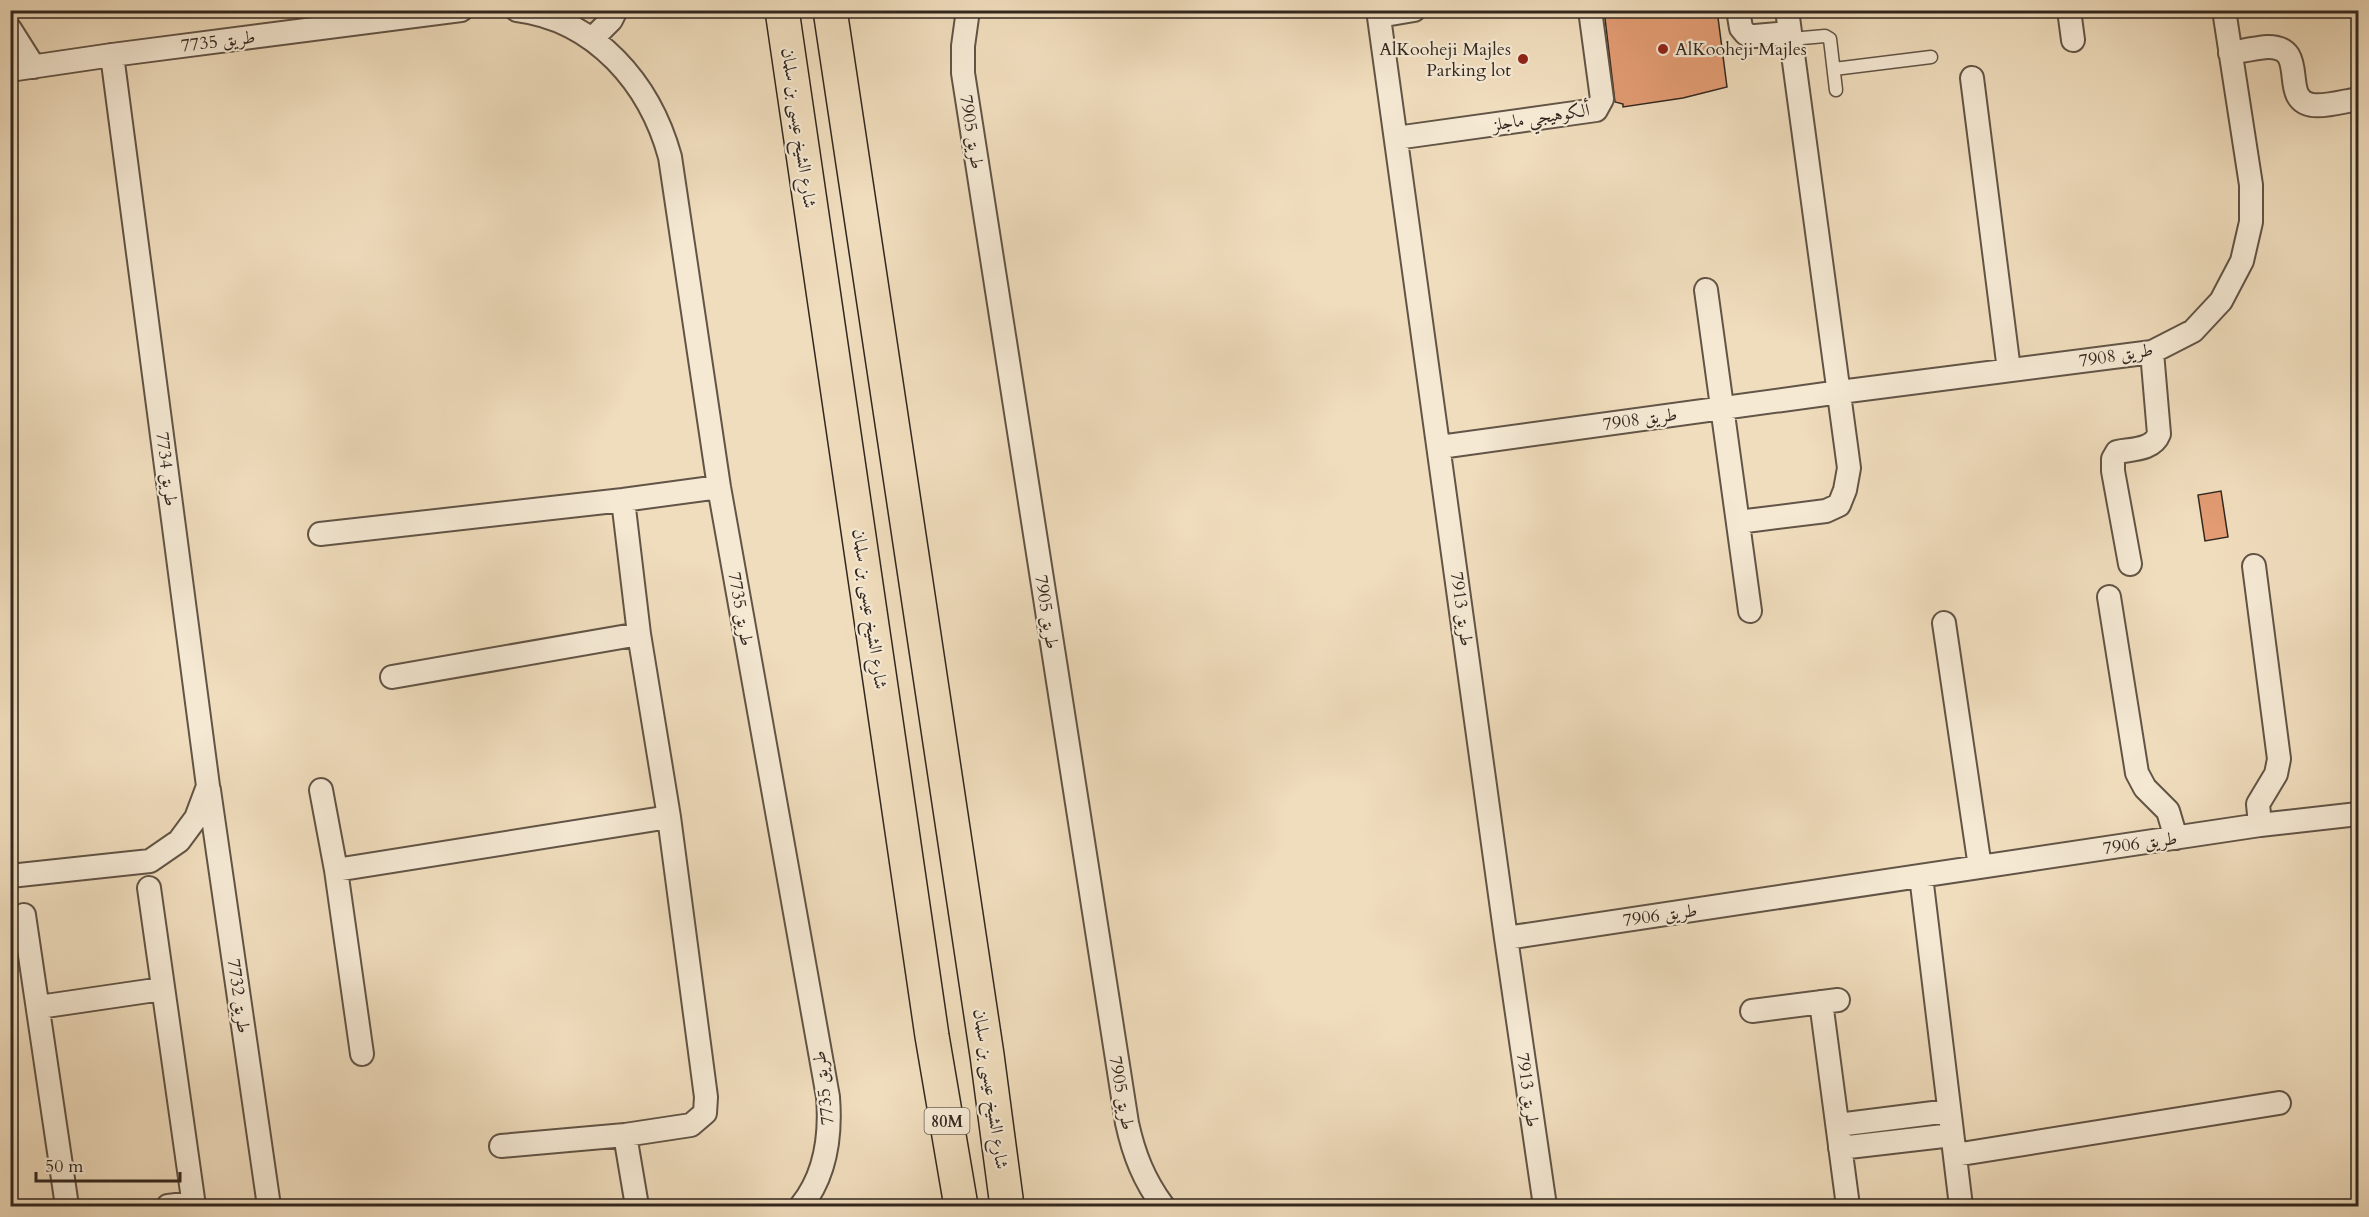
<svg xmlns="http://www.w3.org/2000/svg" width="2369" height="1217" font-family="Cardo,Amiri,serif">
<rect width="100%" height="100%" fill="#f0ddbd"/>
<filter id="stains"><feTurbulence type="fractalNoise" baseFrequency=".00333" numOctaves="4"/><feColorMatrix values="0 0 0 0 .2 0 0 0 0 .09 0 0 0 0 .02 0 0 0 .5 -.17"/></filter>
<radialGradient id="worn" r=".72"><stop offset=".6" stop-color="#630" stop-opacity="0"/><stop offset="1" stop-color="#630" stop-opacity=".3"/></radialGradient>
<path fill="#e39c73" stroke="#32271f" stroke-width="1.5" d="M1604,10H1717L1727,87L1683,98L1623,107V104L1615,102Z
M2221,491L2228,537L2205,541L2198,495Z"/>
<g fill="none" stroke-linecap="round" stroke-linejoin="round">
<defs>
<path id="service" d="M1791,39L1825,36L1830,39L1836,90
M1834,69L1931,57"/>
<path id="minor" d="M517,10C596,20 650,84 670,157L719,487L828,1097C831,1135 826,1175 801,1206
M968,10L963,46V73L1127,1123C1134,1155 1144,1180 1163,1206
M1378,10L1506,938L1545,1206
M1738,10L1741,28L1746,34L1755,36L1790,33
M2069,10L2073,40
M1379,16L1414,10
M10,29L34,67
M592,39L611,20L616,10
M2230,53C2242,51 2255,48 2267,47C2311,46 2278,99 2312,105C2326,107 2345,101 2358,99
M10,70L112,55L461,10
M1972,78L2009,370
M1396,138L1596,110L1602,99L1590,10
M1706,290L1750,611
M1440,447L1840,392L2152,352L2193,331L2221,301L2242,261L2251,222V185L2224,10
M1738,522L1826,511L1839,505L1845,490L1849,468L1787,10
M320,534L623,500L719,487
M2130,564L2113,471V459L2117,452C2132,449 2153,450 2159,434L2152,352
M2254,566L2279,759L2276,774L2258,804L2260,825
M2109,597L2137,773L2145,788L2168,811L2176,838
M1944,623L1980,867
M392,677L639,634
M209,790L269,1206
M321,790L336,870L362,1054
M336,870L669,817
M10,876L150,861L179,841L196,818L208,786L112,55
M1921,876L1961,1206
M149,888L194,1206
M24,915L67,1206
M1506,938L2260,825L2358,814
M1821,1002L1848,1206
M39,1007L162,989
M1752,1011L1838,1000
M1838,1125L1949,1111
M625,1135L637,1206
M501,1146L625,1135L691,1125L705,1113L706,1097L669,817L639,634L623,500
M1840,1148L1952,1135
M1955,1155L2279,1103
M168,1206L193,1203"/>
<path id="motorway" d="M782,10L932,1036L961,1206
M830,10L987,1055L1007,1206"/>
</defs>
<use href="#service" stroke="#625446" stroke-width="15"/>
<use href="#minor" stroke="#625446" stroke-width="26"/>
<use href="#motorway" stroke="#32271f" stroke-width="36"/>
<use href="#service" stroke="#f5e9d4" stroke-width="12"/>
<use href="#minor" stroke="#f5e9d4" stroke-width="22"/>
<use href="#motorway" stroke="#f0ddbd" stroke-width="33"/>
</g>
<g fill="#8f2418" stroke="#f5e9d4" stroke-width="2">
<circle cx="1663" cy="49" r="6"/>
<circle cx="1523" cy="59" r="6"/>
</g>
<g text-anchor="middle" stroke-width="4.5" stroke-linejoin="round" paint-order="stroke">
<rect fill="#f5e9d4" stroke="#6c6155" stroke-width="1.5" x="924.5" y="1108" width="45" height="26" rx="4.5"/>
<g font-size="16" font-weight="bold" fill="#32271f">
<text x="947" y="1127">80M</text>
</g>
<g font-size="18" fill="#32271f" stroke="#f5e9d4">
<text transform="translate(218 41) rotate(-7)" y="6">طريق 7735</text>
<text transform="translate(1541 117) rotate(-9)" y="6">ألكوهيجي ماجلز</text>
<text transform="translate(799 128) rotate(82)" y="6">شارع الشيخ عيسى بن سلمان</text>
<text transform="translate(972 132) rotate(81)" y="6">طريق 7905</text>
<text transform="translate(2116 355) rotate(-9)" y="6">طريق 7908</text>
<text transform="translate(1640 419) rotate(-8)" y="6">طريق 7908</text>
<text transform="translate(167 469) rotate(83)" y="6">طريق 7734</text>
<text transform="translate(741 609) rotate(80)" y="6">طريق 7735</text>
<text transform="translate(870 609) rotate(82)" y="6">شارع الشيخ عيسى بن سلمان</text>
<text transform="translate(1462 609) rotate(82)" y="6">طريق 7913</text>
<text transform="translate(1047 612) rotate(81)" y="6">طريق 7905</text>
<text transform="translate(2140 843) rotate(-8)" y="6">طريق 7906</text>
<text transform="translate(1660 915) rotate(-8)" y="6">طريق 7906</text>
<text transform="translate(239 996) rotate(82)" y="6">طريق 7732</text>
<text transform="translate(823 1088) rotate(-97)" y="6">طريق 7735</text>
<text transform="translate(991 1089) rotate(82)" y="6">شارع الشيخ عيسى بن سلمان</text>
<text transform="translate(1528 1090) rotate(82)" y="6">طريق 7913</text>
<text transform="translate(1122 1093) rotate(80)" y="6">طريق 7905</text>
</g>
<g font-size="18" fill="#32271f" stroke="#f5e9d4" text-anchor="end">
<text x="1511" y="55">AlKooheji Majles<tspan x="1511" dy="21">Parking lot</tspan></text>
<text x="1675" y="55" text-anchor="start">AlKooheji Majles</text>
</g>
</g>
<rect width="2369" height="1217" fill="none" stroke="#f0ddbd" stroke-width="36"/>
<rect x="12" y="12" width="2345" height="1193" fill="none" stroke="#32271f" stroke-width="3"/>
<rect x="18" y="18" width="2333" height="1181" fill="none" stroke="#32271f" stroke-width="1.5"/>
<path d="M36 1172v9h144v-9" fill="none" stroke="#32271f" stroke-width="3"/>
<text x="45" y="1172" font-size="18" fill="#32271f" stroke="#f5e9d4" stroke-width="4.5" paint-order="stroke">50 m</text>
<rect width="100%" height="100%" filter="url(#stains)"/>
<rect width="100%" height="100%" fill="url(#worn)"/>
</svg>
